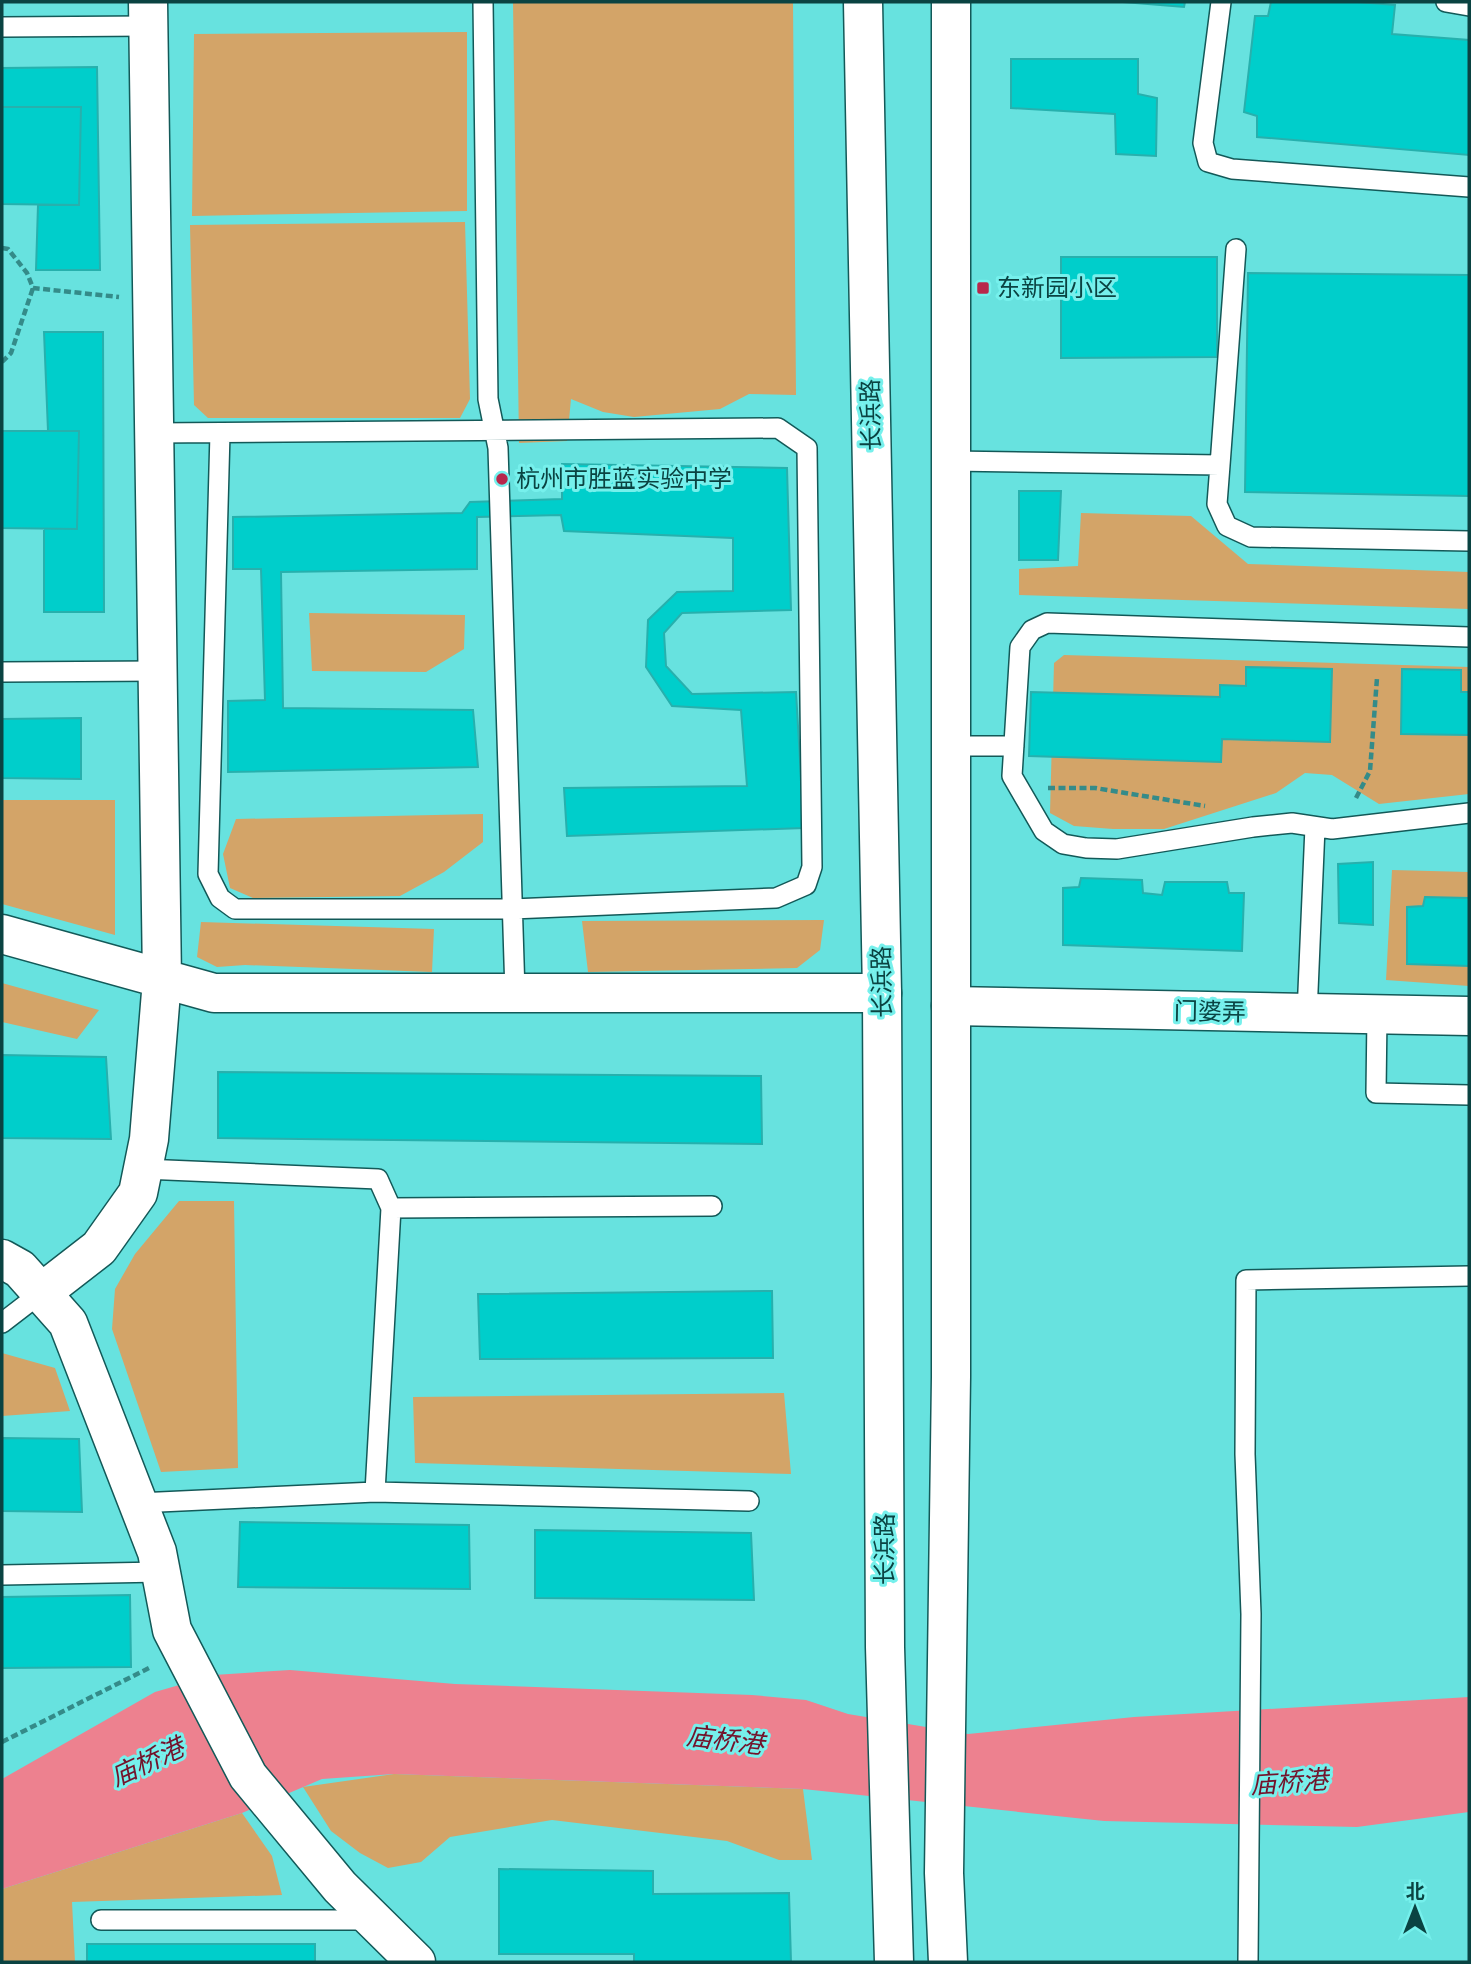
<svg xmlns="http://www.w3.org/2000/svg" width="1471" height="1964" font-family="Spectral,'Noto Sans SC',serif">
<rect width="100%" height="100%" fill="#67e2df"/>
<path fill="#d3a468" d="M513,2H793L796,395L749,394L720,409L634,417L603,412L571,399L567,441L519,443Z
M467,32V211L192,216L194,34Z
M465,222L470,399L460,418H208L194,405L190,225Z
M1081,513L1191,516L1248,564L1469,572V609L1019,595V569L1078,566Z
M309,613L465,615L464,649L426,672L312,671Z
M1064,655L1469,667V794L1379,804L1332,775L1305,773L1276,793L1164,829H1113L1074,826L1050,813L1054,663Z
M2,800H115V935L2,904Z
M483,814V842L444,872L400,896L253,898L230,888L223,854L236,819Z
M1392,870L1469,872V986L1386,980Z
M824,920L820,950L797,968L588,972L582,921Z
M201,922L434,929L432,972L245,965L217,967L197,957Z
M2,983L99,1010L77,1039L2,1022Z
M179,1201H234L238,1468L161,1472L112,1329L115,1289L135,1254Z
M2,1353L55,1368L70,1411L2,1416Z
M784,1393L791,1474L415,1463L413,1397Z
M394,1774L803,1789L812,1860H779L727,1841L552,1820L450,1837L421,1862L388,1868L360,1853L331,1831L303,1787Z
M242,1813L272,1856L282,1895L72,1902L75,1962H2V1889Z"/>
<path fill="#ed818f" d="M290,1670L455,1684L752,1695L806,1700L848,1714L968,1734L1134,1717L1469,1697V1812L1357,1827L1104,1821L803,1789L394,1774L322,1779L242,1813L2,1889V1779L155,1692L214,1675Z"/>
<path fill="#00cecb" stroke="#27b0ad" stroke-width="2" d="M1123,2H1185L1184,7Z
M1271,2H1358L1395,5L1392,34L1469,40V155L1257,137V116L1244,112L1255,16H1268Z
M1011,59H1138V94L1157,98L1156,156L1116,154L1115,114L1011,108Z
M97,67L100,270H36L38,205H79L81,107H2V68Z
M2,107H81L79,205L2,204Z
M1061,257H1217V357L1061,358Z
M1248,273L1469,275V496L1245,492Z
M44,332H103L104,612H44V529H77L79,431H48Z
M2,431H79L77,529L2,528Z
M562,464L787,468L791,610L682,613L664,633L666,666L692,694L796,692L804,828L567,836L564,788L747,786L741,710L672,706L646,667L648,620L677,592L733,591V538L564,531L561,515L477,517V569L281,572L283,708L473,710L478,767L228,772V701L265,700L261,569H233V517L462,513L470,502L562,499Z
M1019,491H1061L1058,560H1019Z
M1246,667L1332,669L1330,742L1222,739L1221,762L1029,756L1031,692L1220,697V685L1246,686Z
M1402,669L1461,670V692H1469V735L1401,734Z
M81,718V779L2,778V719Z
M1373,862V925L1339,923L1338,864Z
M1081,878L1142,880L1143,893L1162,895L1165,882H1227L1229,893H1244L1242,951L1063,945V888L1079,887Z
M1425,897L1469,898V966L1407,964V907L1423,906Z
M2,1055L106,1057L111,1139L2,1138Z
M218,1072L761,1076L762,1144L218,1138Z
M772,1291L773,1358L480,1359L478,1294Z
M2,1438L79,1439L82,1512L2,1511Z
M240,1522L469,1525L470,1589L238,1587Z
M535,1530L751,1533L754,1600L535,1598Z
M130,1595L131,1667L2,1668V1597Z
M499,1869L653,1871V1894L789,1893L791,1962H634V1954H499Z
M87,1944H315V1962H87Z"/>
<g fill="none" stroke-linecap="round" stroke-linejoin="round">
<defs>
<path id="service" d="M483,2L488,399L498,448L515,993
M1221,2L1203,143L1208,162L1232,169L1469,187
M1446,2L1469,6
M2,27L149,26
M154,433C362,432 570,431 778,428L807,448L812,867L806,885L776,898L512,909H235L220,898L208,874L220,433
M951,461L1220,465L1217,504L1227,526L1251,537L1469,541
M1220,465L1236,249
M1469,637L1047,623L1032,630L1020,647L1012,776L1044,831L1063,844L1086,848L1117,849L1253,827L1292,823L1332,829L1469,813
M2,672L158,671
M951,746H1014
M1307,1014L1315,827
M1377,1015L1376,1093L1469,1095
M143,1169L378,1179L391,1208L375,1492
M391,1208L712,1206
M2,1323L41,1293
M138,1503L375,1492L749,1501
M2,1575L161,1572
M101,1920H373
M1248,1962L1251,1614L1245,1454L1246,1280L1469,1276"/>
<path id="minor" d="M2,934L214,993H882
M951,1006L1469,1016
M2,1259L20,1269L68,1323L157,1552L172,1630L248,1776L340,1887L416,1962
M41,1293L99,1248L138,1193L149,1139L162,980L148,2"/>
<path id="secondary" d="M863,2L882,993L885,1647L894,1962
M948,1962L944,1873L951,1377V2"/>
</defs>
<use href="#service" stroke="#135958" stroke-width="22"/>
<use href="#minor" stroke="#135958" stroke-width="41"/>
<use href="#secondary" stroke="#135958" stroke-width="41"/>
<path stroke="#348b89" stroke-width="4.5" stroke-dasharray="7 3.5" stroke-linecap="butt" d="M2,248L8,249L27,273L33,288L119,297
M2,362L11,353L33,288
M1048,788H1095L1205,806
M1356,798L1370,771L1377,678
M2,1742L151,1667"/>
<use href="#service" stroke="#fff" stroke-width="19"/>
<use href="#minor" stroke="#fff" stroke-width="38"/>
<use href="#secondary" stroke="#fff" stroke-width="38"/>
</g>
<g fill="#b8274b" stroke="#76f0ec" stroke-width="2.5">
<rect x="976" y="281" width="14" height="14" rx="3.5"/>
<circle cx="502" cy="479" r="7"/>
</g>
<g text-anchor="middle" stroke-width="6" stroke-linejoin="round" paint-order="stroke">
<g font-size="24" fill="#0a4342" stroke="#76f0ec" text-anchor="start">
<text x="997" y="296">东新园小区</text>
<text x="516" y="487">杭州市胜蓝实验中学</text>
</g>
<g font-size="24" fill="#0a4342" stroke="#76f0ec">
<text transform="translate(871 415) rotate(-91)" y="8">长浜路</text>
<text transform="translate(882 982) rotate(-91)" y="8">长浜路</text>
<text transform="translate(1210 1012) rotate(1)" y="8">门婆弄</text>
<text transform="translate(885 1549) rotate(-90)" y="8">长浜路</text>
</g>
<g font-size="26" font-style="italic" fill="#73132b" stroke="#76f0ec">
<text transform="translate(725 1740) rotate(7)" y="9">庙桥港</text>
<text transform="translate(147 1762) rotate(-25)" y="9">庙桥港</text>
<text transform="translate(1289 1782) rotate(-4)" y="9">庙桥港</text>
</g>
</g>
<rect width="1471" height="1964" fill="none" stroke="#0a4342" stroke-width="7"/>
<g transform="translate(1415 1908)" stroke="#76f0ec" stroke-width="5" paint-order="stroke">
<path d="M0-5L12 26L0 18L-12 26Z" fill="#0a4342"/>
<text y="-10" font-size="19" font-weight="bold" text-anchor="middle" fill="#0a4342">北</text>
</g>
</svg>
